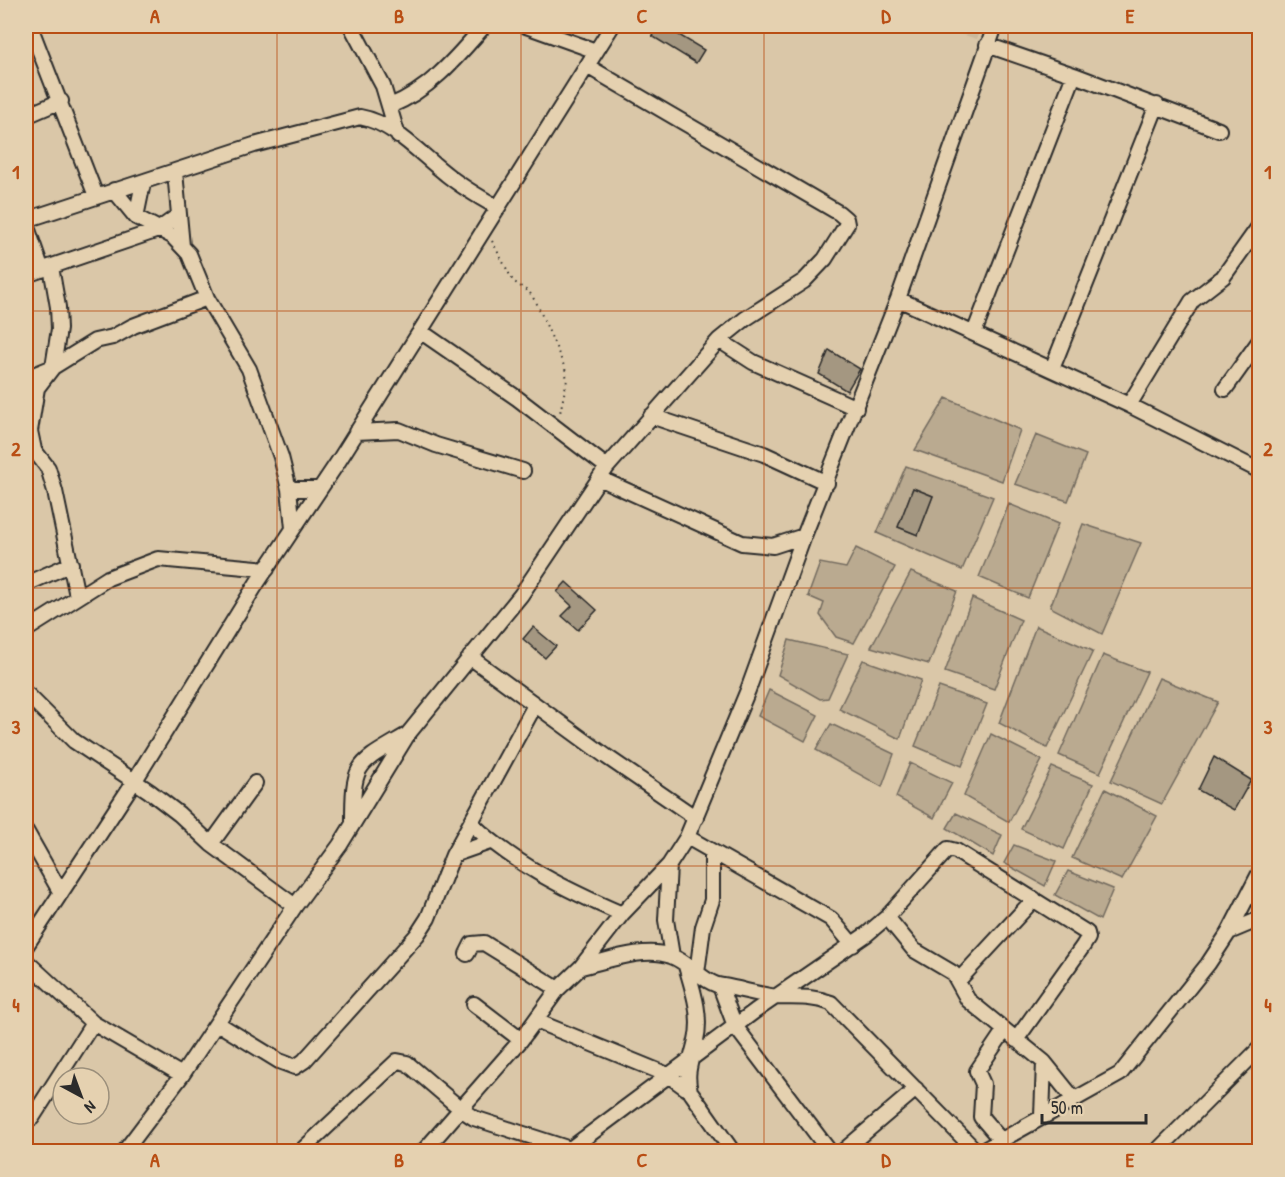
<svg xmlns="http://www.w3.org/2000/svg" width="1285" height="1177" font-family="'Patrick Hand',sans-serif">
<rect width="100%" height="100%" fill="#dac7a8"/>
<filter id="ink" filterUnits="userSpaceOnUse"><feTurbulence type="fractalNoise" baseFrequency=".0167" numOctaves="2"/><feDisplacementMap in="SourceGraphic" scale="12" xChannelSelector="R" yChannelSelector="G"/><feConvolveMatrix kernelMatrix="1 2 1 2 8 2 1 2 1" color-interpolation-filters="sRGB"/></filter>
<g filter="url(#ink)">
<path fill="#cab99c" d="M934,26H982L977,39Z"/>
<path fill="#baaa90" stroke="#726a5e" stroke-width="1.5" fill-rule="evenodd" d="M946,398L1020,430L1002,481L915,450Z
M1036,435L1086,455L1068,501L1015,484Z
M906,466L993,497L962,570L877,533ZM913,488L933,496L918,535L898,527Z
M1009,504L1058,524L1028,598L979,577Z
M1083,524L1141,543L1102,634L1050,607Z
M856,548L895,567L854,643L836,637L820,615L824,603L808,596L820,563L846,568Z
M911,572L957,591L929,664L871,647Z
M972,598L1021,620L994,689L945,672Z
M1036,626L1093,651L1047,748L999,723Z
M789,640L848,654L828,698L820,699L778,675Z
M1103,655L1147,672L1100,773L1059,755Z
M863,660L921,680L900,739L839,709Z
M1159,678L1218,702L1162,804L1111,781Z
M939,687L987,704L962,766L915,746Z
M769,690L818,715L805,741L758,716Z
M831,724L894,754L882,787L816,750Z
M991,734L1042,760L1009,822L964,796Z
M910,763L952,783L934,818L896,797Z
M1052,767L1093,784L1064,849L1021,829Z
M1105,789L1157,816L1122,880L1072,858Z
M956,813L1002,835L993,856L947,828Z
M1014,845L1056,861L1045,886L1004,863Z
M1068,871L1113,889L1100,920L1055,895Z"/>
<path fill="#a49781" stroke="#2b2b2b" stroke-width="1.5" d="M658,26H664L704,50L696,63L652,36Z
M829,350L860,369L847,391L819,374Z
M913,488L933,496L918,535L898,527Z
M566,582L597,610L578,630L562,616L572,606L557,592Z
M533,627L556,646L545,658L523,639Z
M1214,757L1251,780L1234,810L1198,790Z"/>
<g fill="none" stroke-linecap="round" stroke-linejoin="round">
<defs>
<path id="street" d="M30,26L96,196
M351,26L383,86L398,136
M526,26L596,51
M987,45L1074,75L1219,130
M390,106C430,90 457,57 484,26
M26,116L61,101
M175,172L182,246
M114,190L136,217L172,236L189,254L207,298L249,369L281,457L289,489L293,528
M136,217L143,183
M26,220L254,145L360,117C394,123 420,154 446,174C462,187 479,197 497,207
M26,224L42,270
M51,267L58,307L59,329L53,367L37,388L30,431L34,450L48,468L55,491L77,596
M26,275L158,230L179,215
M898,299L1129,405L1260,471
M420,331L517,398L607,467
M974,333L1074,75
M719,340L753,362L856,408
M1052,369L1157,105
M26,378L53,367L95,341L113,337L133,326L207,298
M1225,389L1260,340
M1129,405L1192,301L1223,277L1260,225
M651,416L764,454L827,483
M356,432L399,430L436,445L523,471
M601,479L742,543L773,546L804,536
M289,489H319
M26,584L71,564
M26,630L108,578L158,559L267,569
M470,657L607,757L696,818
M28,695L74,741L149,791L179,814L211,844L295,906
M353,822C353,762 356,765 405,736
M471,823C515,865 567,890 622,914
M26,831L61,893
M687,837L831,919L853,945
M211,844L255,783
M453,855L490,842
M669,865L666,920L672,956
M887,917L914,950L953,973L968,1000L1044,1062L1073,1098
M1229,932L1260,919
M26,946L137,777L257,583L338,462L612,26
M467,954L472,944L484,943L558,989
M26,961L93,1023L182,1075
M686,966C693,990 702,1016 696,1040C692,1059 685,1071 690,1091
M581,967C607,961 644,946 671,956C689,962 704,984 723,986C741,989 759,995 777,997C796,998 813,996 831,1003L977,1152
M697,973L703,927L712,900V852
M958,981L1034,899
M720,986L735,1026L830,1152
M474,1004L521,1040
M536,1021L668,1075L690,1091L733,1152
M217,1023L279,1061L295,1067L304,1061L417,935L428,918L453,855L535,705
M1042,1116L1044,1062
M32,1118L93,1023
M1000,1139L981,1117L983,1084L977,1071L1004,1031
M124,1152L182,1075L295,906L340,845L408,734L521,595L607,467L719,340L745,319L804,281L825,259L847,224L846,219L839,213L587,66
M300,1152L397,1061L407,1063L462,1110L474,1118L570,1149
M423,1152L521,1040L558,989L581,967L622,914L669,865L687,837L748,690L804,536L898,299L995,26
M566,1152L755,1011L867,934L887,917L948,849L956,851L1087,933L1088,938L1083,946L1016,1040
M842,1152L916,1089
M980,1152L1120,1074L1208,964L1229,932L1260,872
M1156,1152L1260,1048"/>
</defs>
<use href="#street" stroke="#2b2b2b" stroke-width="18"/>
<path stroke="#2b2b2b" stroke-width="2" stroke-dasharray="1.5 4.5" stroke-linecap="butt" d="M492,241L513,281L530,293L537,304L565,368L567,380L560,413"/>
<use href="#street" stroke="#e5d1b0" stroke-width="14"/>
</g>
</g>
<path fill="none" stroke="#b94e14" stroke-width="1.5" stroke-opacity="0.55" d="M277,26V1152M521,26V1152M764,26V1152M1008,26V1152M26,311H1260M26,588H1260M26,866H1260"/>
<rect width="1285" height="1177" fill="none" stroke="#e5d1b0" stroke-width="66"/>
<g transform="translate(81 1096) rotate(139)"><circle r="28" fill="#e5d1b0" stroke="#9b8f7b" stroke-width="1.5"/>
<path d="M0-4.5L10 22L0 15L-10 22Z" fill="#2b2b2b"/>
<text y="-9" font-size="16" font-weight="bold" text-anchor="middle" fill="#2b2b2b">N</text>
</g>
<path d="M1042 1114v9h104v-9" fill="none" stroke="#2b2b2b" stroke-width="3"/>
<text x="1051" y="1114" font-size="18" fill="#2b2b2b" stroke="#e5d1b0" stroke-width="4.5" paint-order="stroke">50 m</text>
<rect x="33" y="33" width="1219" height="1111" fill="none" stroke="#b94e14" stroke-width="2"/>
<g font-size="20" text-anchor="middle" font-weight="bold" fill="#b94e14">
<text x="155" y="23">A</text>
<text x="399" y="23">B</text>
<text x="642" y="23">C</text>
<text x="886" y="23">D</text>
<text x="1130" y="23">E</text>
<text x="16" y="179">1</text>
<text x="1268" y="179">1</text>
<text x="16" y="456">2</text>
<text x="1268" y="456">2</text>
<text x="16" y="734">3</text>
<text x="1268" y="734">3</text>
<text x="16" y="1012">4</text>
<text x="1268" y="1012">4</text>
<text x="155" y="1167">A</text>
<text x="399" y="1167">B</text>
<text x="642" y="1167">C</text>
<text x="886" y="1167">D</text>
<text x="1130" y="1167">E</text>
</g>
</svg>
